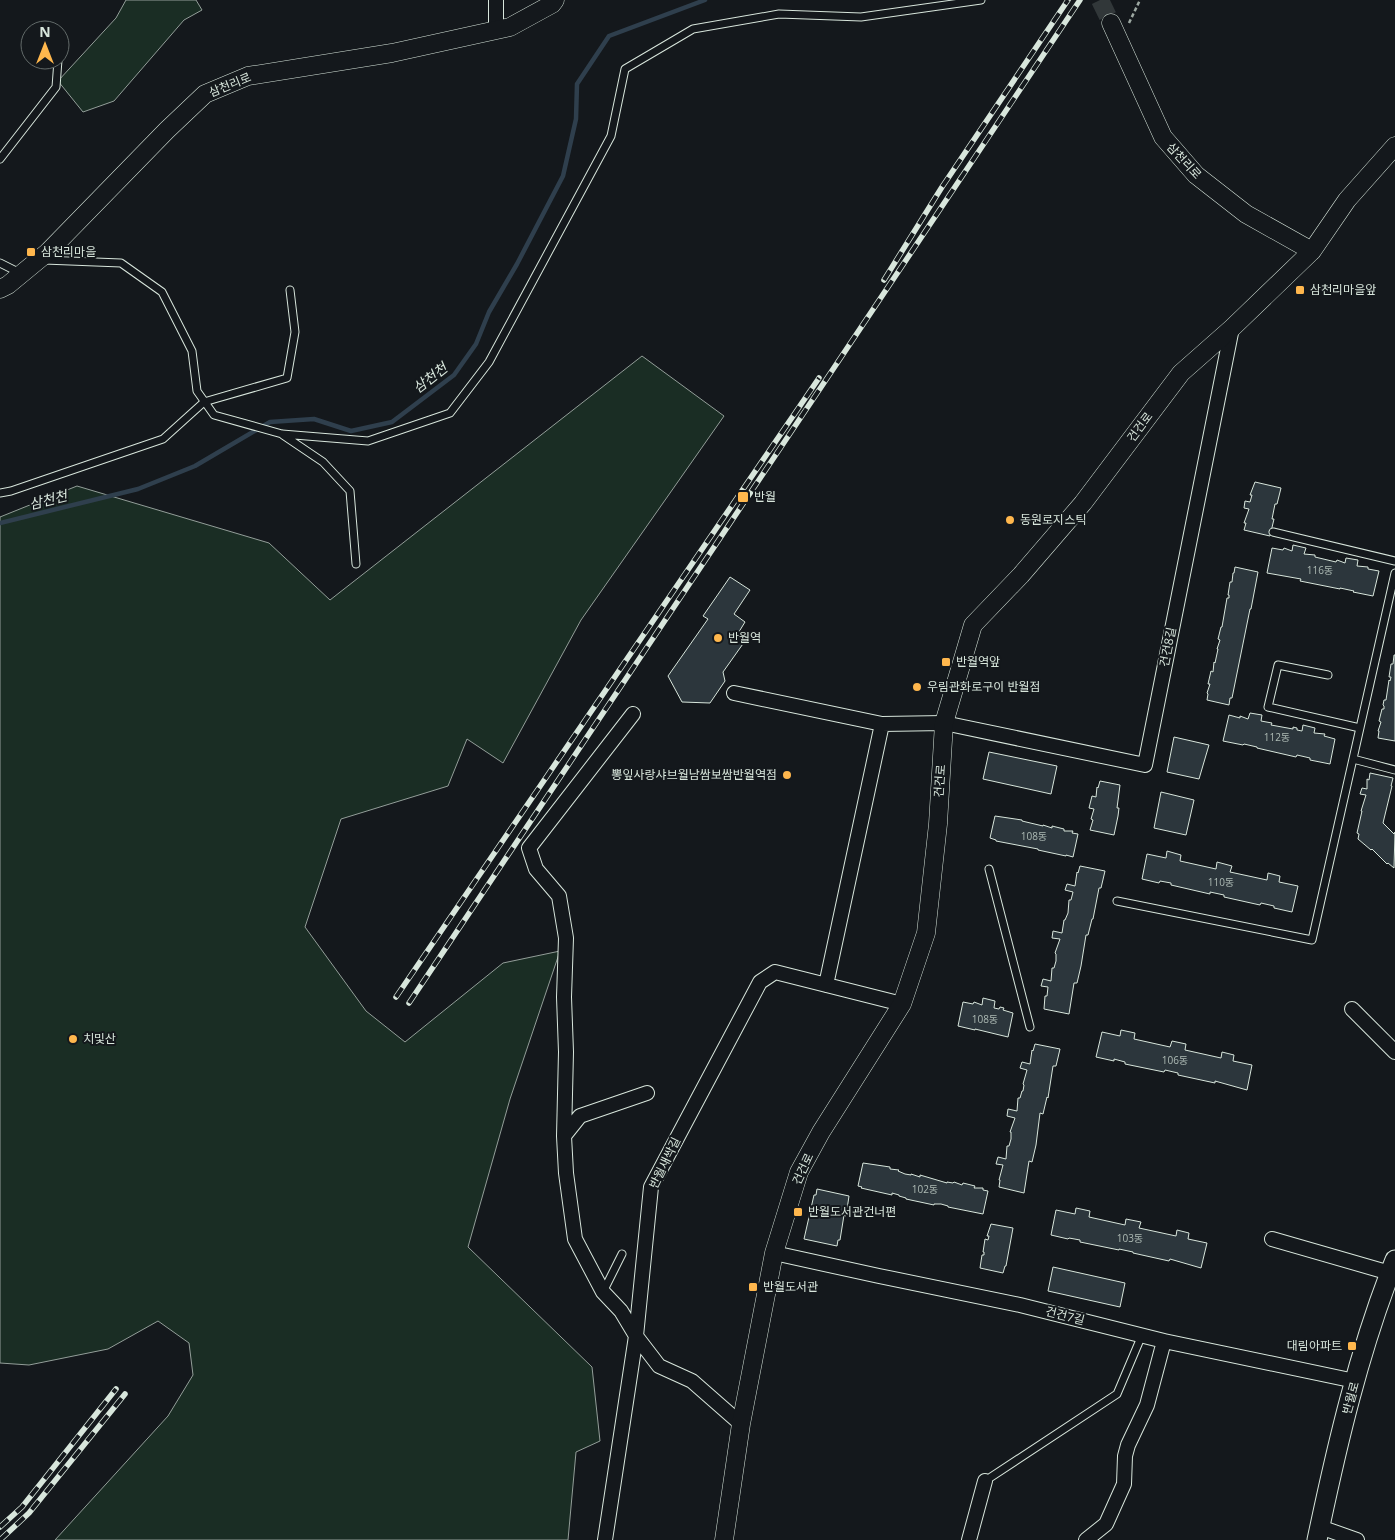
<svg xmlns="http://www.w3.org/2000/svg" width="1395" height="1540" font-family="'Open Sans','Noto Sans KR',sans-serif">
<rect width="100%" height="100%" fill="#14181c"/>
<path fill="#1a2d24" stroke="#939e99" d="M126,0H196L202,10L184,20L114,101L83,112L58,81L116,18Z
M642,356L724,416L581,620L503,763L467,739L448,786L341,819L305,927L366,1011L405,1042L503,963L560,951L510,1099L468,1247L592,1367L600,1441L576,1452L568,1540H55L168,1416L193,1375L189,1343L158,1321L108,1349L29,1365L0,1363V517L77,486L269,543L330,600Z"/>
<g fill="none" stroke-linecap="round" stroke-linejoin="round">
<path stroke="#2f3f4d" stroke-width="4.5" d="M0,523L138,489L195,466L270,422L314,419L351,431L392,422L454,375L476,344L489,312L517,264L563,176L576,119L577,84L609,36L705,0"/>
</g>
<path fill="#2c363c" stroke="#d8e6dc" d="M1255,482L1281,488L1277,504H1275L1272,519H1274L1270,536L1244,530L1246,523H1244L1249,509L1244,508L1245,501L1250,502L1252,495H1250Z
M1293,545L1306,548L1304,554L1315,555V557L1336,562L1337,560L1345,563L1346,558L1358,560L1357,566L1368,567V569L1379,571L1373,596L1353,592L1354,591L1340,588V589L1300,581L1301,579L1267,573L1272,548L1283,550L1284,548L1292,551Z
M1235,567L1258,572L1251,609H1250L1232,698H1230L1229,705L1207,700L1208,694L1207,693L1210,684H1208L1211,671L1213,672L1214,662L1215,663L1218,649H1217L1220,640L1218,639L1221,627H1222L1227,598H1229V595H1228L1230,582H1232L1233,573H1234Z
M730,577L750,590L734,614L745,622L737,635L745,641L723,672L725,681L710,703L682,702L668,676L708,619L703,616Z
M1394,655H1395V741L1378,738L1379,731H1378L1381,722L1379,721L1382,709H1384V706L1383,705L1384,700H1386L1389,680L1390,681L1391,677H1389L1391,664H1393Z
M1250,713L1262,715L1261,721L1272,723L1271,725L1293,729V727L1297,728V730L1302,731L1303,725L1315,728L1314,733L1325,734L1324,736L1335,739L1330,764L1310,760V758L1297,755L1296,757L1257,748V747L1244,744L1243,745L1223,741L1229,715L1240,718V716L1248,719Z
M1174,737L1209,745L1199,779L1167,772Z
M989,752L1057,766L1051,794L983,779Z
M1370,773L1393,778L1391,786H1392L1383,823L1394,834L1395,832L1394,868L1388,863L1387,864L1372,849L1371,850L1358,839L1359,834L1357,833L1362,811H1361L1366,795L1360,794L1362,788L1367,789V779L1369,780Z
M1100,781L1120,785L1117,808H1119L1118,816L1114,835L1090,830L1093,820L1091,819L1094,809L1089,808L1092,796L1096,797L1097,787L1098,788Z
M1161,792L1194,800L1186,835L1154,828Z
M995,816L1022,820V821L1043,826V825L1052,828V826L1064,829V831H1073L1072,833L1078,834L1073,857L1066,855V856L1038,850V849L996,841V840L990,838Z
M1167,851L1181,855L1180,861L1216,869L1217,862L1232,866L1230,872L1267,880L1268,873L1280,876L1279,882L1298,886L1292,912L1274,908V906L1261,903L1260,905L1224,897V895L1210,892V894L1171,885V883L1160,881L1159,883L1142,879L1147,854L1166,858Z
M1080,866L1105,871L1101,888H1099L1093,919H1092L1088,935H1086L1081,966L1077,983H1074L1069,1014L1044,1009L1045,996H1047L1048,987L1041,986L1043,979L1051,981L1052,968H1054L1056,961V954L1055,953L1060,939L1052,938L1053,931L1062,933L1064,920H1065L1068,913L1069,900H1071L1073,892L1065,890L1067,884L1075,886L1077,872L1078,873Z
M983,998L995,1001L994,1008L999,1009L1000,1007L1004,1008L1003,1010L1013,1013L1008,1037L975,1029V1030L958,1026L963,1002L973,1004L974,1002L982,1005Z
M1121,1030L1135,1033L1134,1039L1170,1047L1172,1041L1186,1044L1185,1050L1221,1058L1222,1052L1234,1055L1233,1061L1252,1065L1247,1090L1215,1081V1083L1178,1075V1073L1165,1070L1164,1072L1125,1064V1062L1114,1059V1061L1096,1057L1102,1032L1120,1036Z
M1035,1044L1060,1049L1056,1066H1053L1048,1098L1047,1097L1043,1114L1040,1113L1036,1145L1032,1162L1029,1161L1024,1193L999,1187L1000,1180H999L1003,1165L996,1164L998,1157L1006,1159L1007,1146H1009L1011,1139V1132H1010L1015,1118L1007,1116L1008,1109L1017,1111L1018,1098H1020L1022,1091H1023L1024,1085L1023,1084L1027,1070L1020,1068L1022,1062L1030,1064L1032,1050L1033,1051Z
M863,1163L890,1167V1169L899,1170L898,1171L905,1174L911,1175V1174L920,1177V1175L947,1183V1182L953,1183L954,1182L962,1185L963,1183L975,1186L974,1188H983V1190L988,1191L983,1214L948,1207V1206L941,1204H934V1205L906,1199V1198L899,1196V1195L892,1193V1195L861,1188L862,1187L858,1186Z
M817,1189L849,1196L846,1216L844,1215L840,1240H838L837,1246L804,1239L814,1195H816Z
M1076,1208L1090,1211L1089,1217L1125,1225L1126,1219L1141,1222L1139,1228L1176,1236L1177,1230L1189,1233L1188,1239L1207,1243L1201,1268L1170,1259L1169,1261L1133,1253V1252L1119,1249V1250L1080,1242V1240L1069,1238L1068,1239L1051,1235L1056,1210L1075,1214Z
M991,1224L1013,1228L1006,1266H1005L1003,1273L980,1268L982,1255H984V1252H983L985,1239L988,1240L989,1236H987Z
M1053,1267L1125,1283L1120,1307L1048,1291Z"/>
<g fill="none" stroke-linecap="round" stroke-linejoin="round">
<path stroke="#313739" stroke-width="18" stroke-dasharray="18 9" stroke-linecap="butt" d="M1100,0L1111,23"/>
<defs>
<path id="service" d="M0,159L56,87L58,60
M44,260L121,263L162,292L192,351L197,391L214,415L282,434L368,441L450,413L489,362L611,136L625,69L693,29L779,14L861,17L981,0
M0,263L20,273
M283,435L323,462L350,491L356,564
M0,493L11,491L163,439L204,402L287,378L295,332L290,290
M1273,532L1395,561
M1328,675L1278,665L1268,707L1360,728
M1353,759L1395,770
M989,869L1030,1027
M1117,901L1312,940L1395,573
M603,1292L622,1254
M985,1481L1117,1394L1142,1335"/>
<path id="minor" d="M496,0V30
M734,693L882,724L944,723L1145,765L1232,328
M633,714L529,848L536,869L559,896L566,938L564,997L566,1052L564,1136L566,1173L575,1239L603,1292L621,1311L636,1336L659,1366L692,1381L741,1424
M826,985L882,724
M1352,1009L1395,1052
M564,1136L580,1116L647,1093
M1272,1239L1390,1273
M774,1253L879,1276L1020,1305L1164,1341L1355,1381
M1320,1527L1357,1540
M605,1540L636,1336L651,1187L760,982L775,972L902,1004
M969,1540L985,1481
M1086,1540L1106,1524L1124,1484L1125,1456L1128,1445L1147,1405L1164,1341"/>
<path id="tertiary" d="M1111,23L1163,137L1196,175L1246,214L1312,251
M0,289L8,285L48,252L167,130L205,94L248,76L392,53L510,27L552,4L555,0
M724,1540L741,1424L774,1253L799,1172L821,1132L902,1004L926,933L938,824L944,723L973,625L1021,575L1083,503L1181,373L1232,328L1312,251L1347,200L1395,146"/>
<path id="secondary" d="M1317,1540C1337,1445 1359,1350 1395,1260"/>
</defs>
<use href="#service" stroke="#d8e6dc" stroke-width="9"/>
<use href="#minor" stroke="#d8e6dc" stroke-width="16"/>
<use href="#tertiary" stroke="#d8e6dc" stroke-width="19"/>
<use href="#secondary" stroke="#d8e6dc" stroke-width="21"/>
<path stroke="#9da8a2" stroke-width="2.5" stroke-dasharray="4 2.5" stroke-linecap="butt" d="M1129,23L1140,0"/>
<use href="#service" stroke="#14181c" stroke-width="7"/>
<use href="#minor" stroke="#14181c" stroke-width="14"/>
<use href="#tertiary" stroke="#14181c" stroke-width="18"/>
<use href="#secondary" stroke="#14181c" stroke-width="19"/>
<defs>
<path id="rail" d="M884,280L942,187L1068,0
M396,997L819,378
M409,1003L1080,0
M0,1527L22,1507L116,1389
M0,1540L29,1513L125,1394"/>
</defs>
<use href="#rail" stroke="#d8e6dc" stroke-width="5.5"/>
<use href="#rail" stroke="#14181c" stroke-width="4" stroke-dasharray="11" stroke-linecap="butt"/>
</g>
<g fill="#ffb74d" stroke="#14181c" stroke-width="2">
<rect x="26" y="247" width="10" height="10" rx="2.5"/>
<rect x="1295" y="285" width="10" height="10" rx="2.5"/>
<rect x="737" y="491" width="12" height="12" rx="2.5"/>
<circle cx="1010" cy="520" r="5"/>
<circle cx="718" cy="638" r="5"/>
<rect x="941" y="657" width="10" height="10" rx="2.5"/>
<circle cx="917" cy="687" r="5"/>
<circle cx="787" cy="775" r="5"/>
<circle cx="73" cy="1039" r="5"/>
<rect x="793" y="1207" width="10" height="10" rx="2.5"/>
<rect x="748" y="1282" width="10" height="10" rx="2.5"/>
<rect x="1347" y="1341" width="10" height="10" rx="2.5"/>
</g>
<g text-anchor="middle" stroke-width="4" stroke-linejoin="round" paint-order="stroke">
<g font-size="10" fill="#adbab4">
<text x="1320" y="574">116동</text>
<text x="1277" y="741">112동</text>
<text x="1034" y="840">108동</text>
<text x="1221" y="886">110동</text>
<text x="985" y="1023">108동</text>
<text x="1175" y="1064">106동</text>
<text x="925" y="1193">102동</text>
<text x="1130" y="1242">103동</text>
</g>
<g font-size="12" fill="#d8e6dc" stroke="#14181c">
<text transform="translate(230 85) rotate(-22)" y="4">삼천리로</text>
<text transform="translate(1184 161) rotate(47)" y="4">삼천리로</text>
<text transform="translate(1140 427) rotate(-53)" y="4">건건로</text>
<text transform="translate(1168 647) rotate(-79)" y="4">건건8길</text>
<text transform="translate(940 781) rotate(-86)" y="4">건건로</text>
<text transform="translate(665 1163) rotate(-64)" y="4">반월새싹길</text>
<text transform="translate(803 1169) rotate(-65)" y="4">건건로</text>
<text transform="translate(1065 1316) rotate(14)" y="4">건건7길</text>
<text transform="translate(1351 1398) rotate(-75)" y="4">반월로</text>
</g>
<g font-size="12" fill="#d8e6dc" stroke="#14181c" text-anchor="start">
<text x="41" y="256">삼천리마을</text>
<text x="1310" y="294">삼천리마을앞</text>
<text x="754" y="501">반월</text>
<text x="1020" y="524">동원로지스틱</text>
<text x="728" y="642">반월역</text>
<text x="956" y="666">반월역앞</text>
<text x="927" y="691">우림관화로구이 반월점</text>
<text x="777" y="779" text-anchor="end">뽕잎사랑샤브월남쌈보쌈반월역점</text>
<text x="83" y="1043">치및산</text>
<text x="808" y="1216">반월도서관건너편</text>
<text x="763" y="1291">반월도서관</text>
<text x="1342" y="1350" text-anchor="end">대림아파트</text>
</g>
<g font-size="14" font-style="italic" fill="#d8e6dc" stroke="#14181c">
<text transform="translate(430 378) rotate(-38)" y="5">삼천천</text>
<text transform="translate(48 500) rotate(-14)" y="5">삼천천</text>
</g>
</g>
<g transform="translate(45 45)"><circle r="24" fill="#14181c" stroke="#626a69"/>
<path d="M0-4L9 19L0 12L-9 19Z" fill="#ffb74d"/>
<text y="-8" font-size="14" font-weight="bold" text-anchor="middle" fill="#d8e6dc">N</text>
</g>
</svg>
